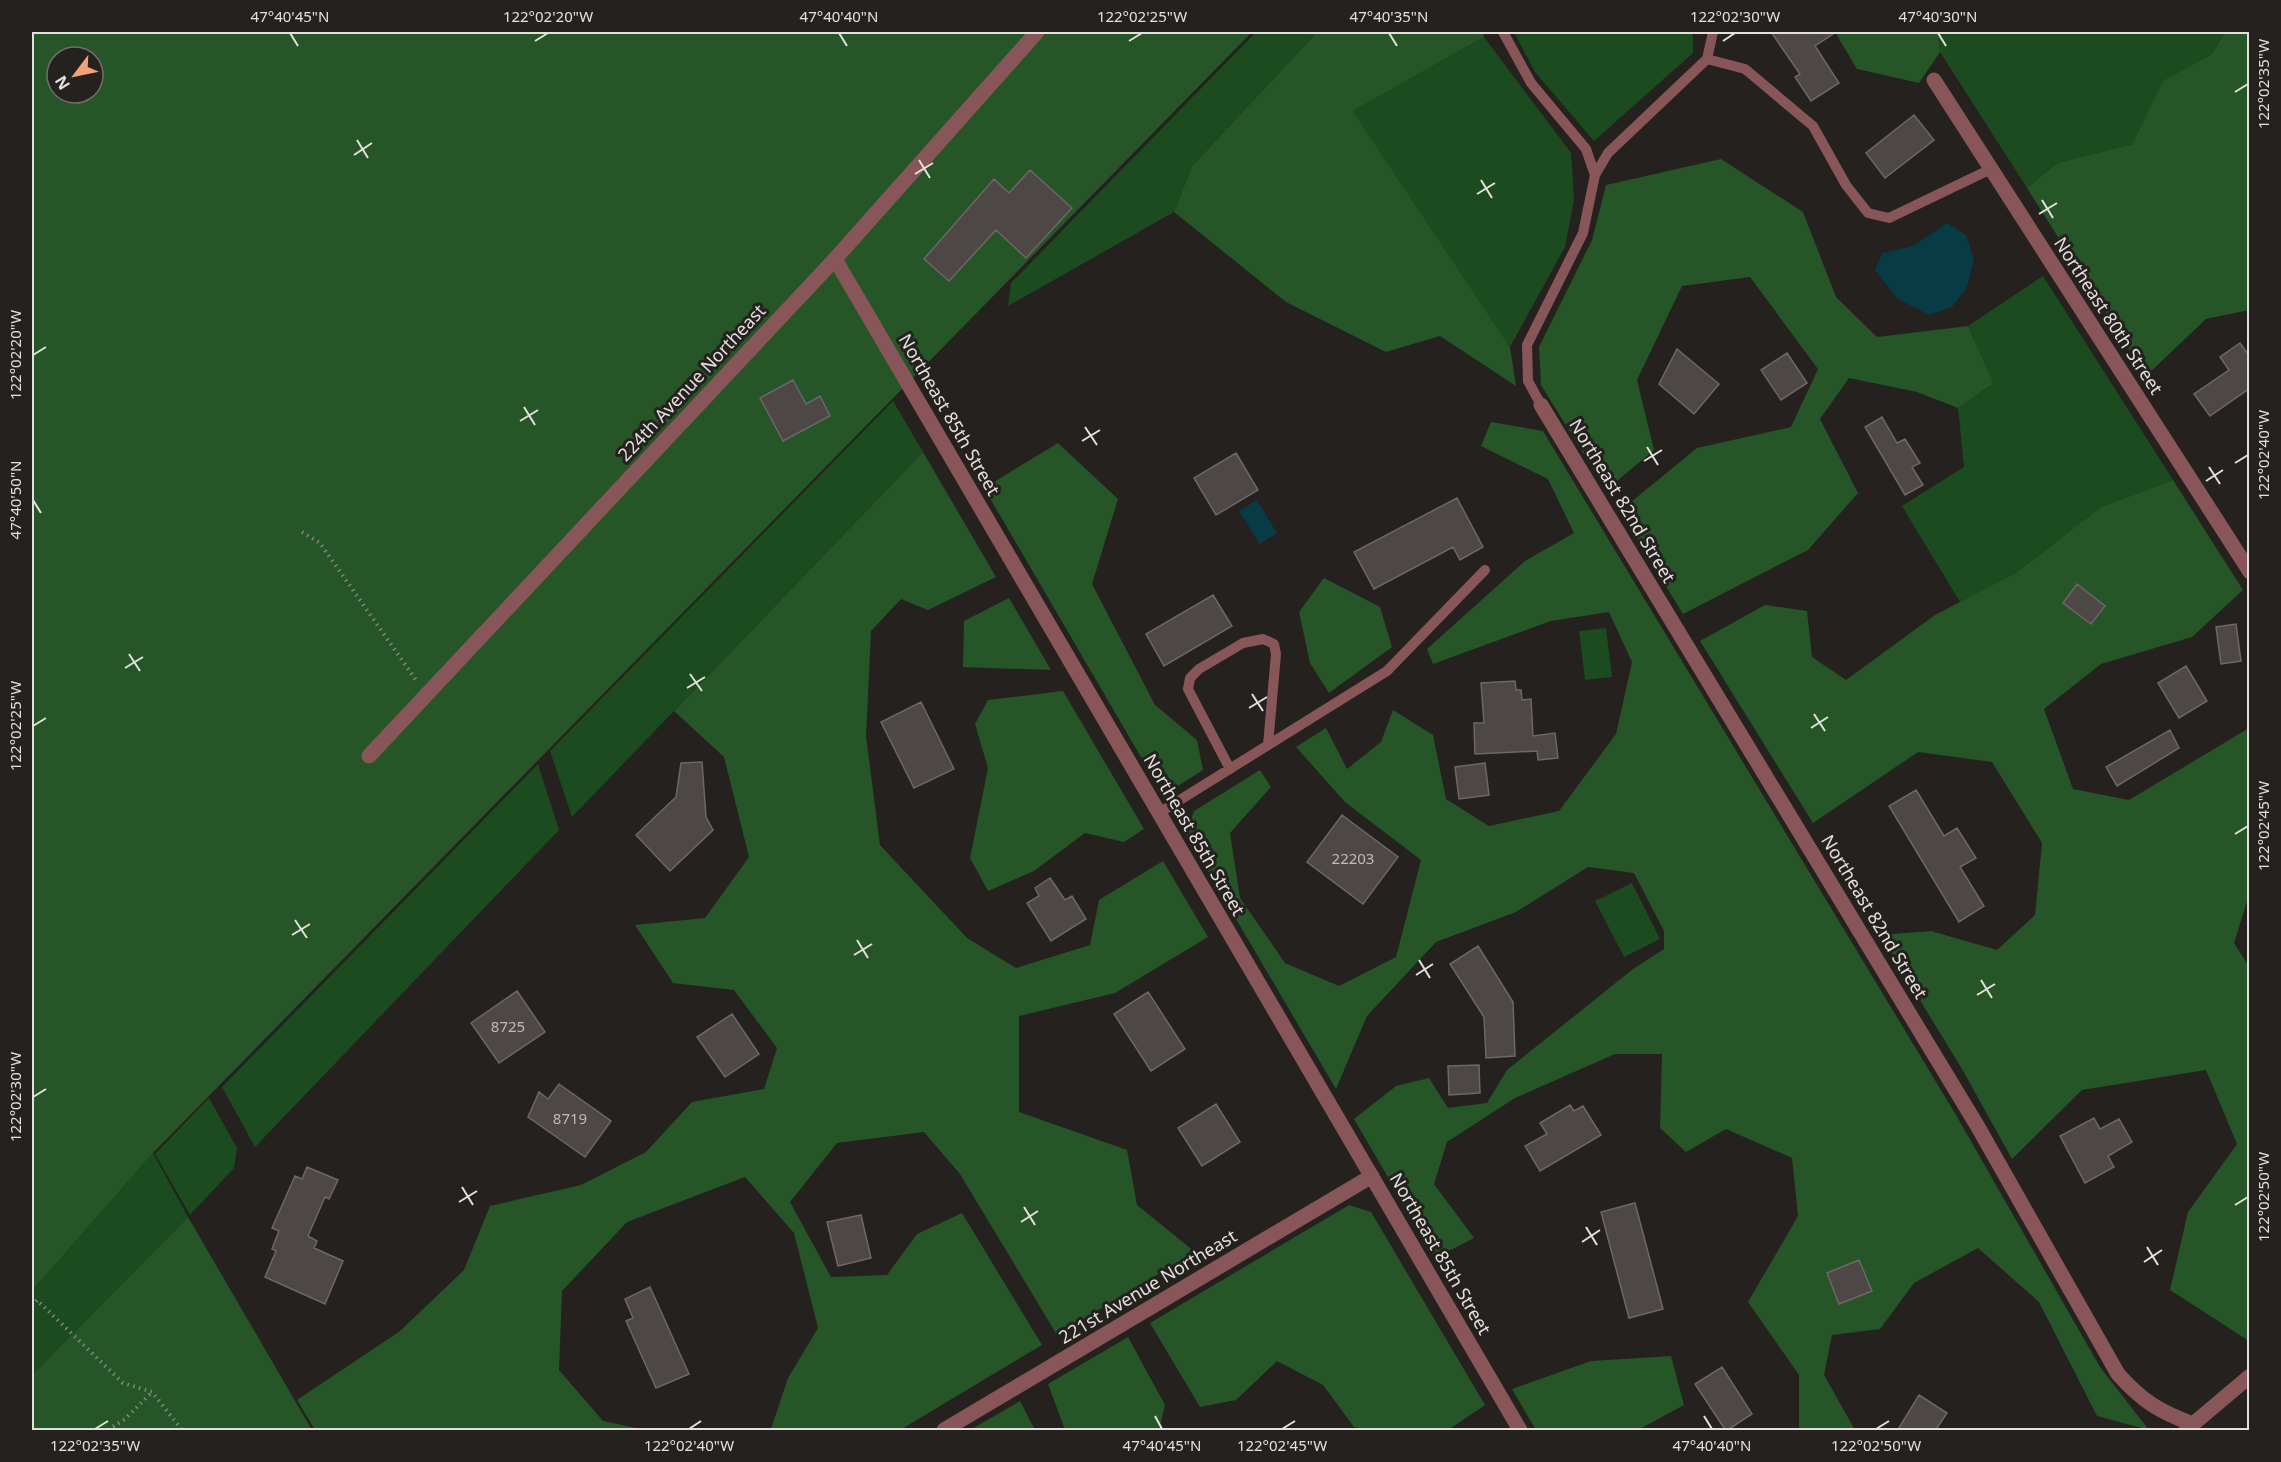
<svg xmlns="http://www.w3.org/2000/svg" width="2281" height="1462" font-family="'Noto Sans',sans-serif">
<rect width="100%" height="100%" fill="#25211e"/>
<path fill="#1b4b1e" d="M1256,32H1317L1192,166L1174,212L1008,306L1011,283Z
M1520,32H1693V53L1594,141L1535,72L1515,34Z
M1938,32H2225L2212,54L2163,82L2132,144L2057,163L2027,188L1940,52Z
M1484,37L1571,153L1574,200L1565,247L1510,347L1353,111Z
M2043,276L2173,480L2101,507L2017,572L1960,602L1902,506L1964,467L1958,408L1994,383L1968,326Z
M893,401L923,452L572,817L550,751Z
M1606,628L1612,677L1585,680L1579,631Z
M538,764L559,830L255,1147L222,1087Z
M1632,883L1660,939L1624,957L1595,901Z
M209,1098L237,1148L234,1168L190,1215L155,1154Z
M153,1153L188,1217L32,1375V1291Z"/>
<path fill="#265528" fill-rule="evenodd" d="M32,32H1252L153,1153L32,1291ZM57,57H93V93H57Z
M1317,32H1483L1484,37L1353,111L1510,347L1516,386L1440,336L1386,352L1286,302L1174,212L1192,166Z
M1835,32H1938L1940,52L1919,83L1857,69Z
M2225,32H2249V310L2206,319L2146,376L2027,188L2057,163L2132,144L2163,81L2212,54Z
M1721,159L1803,212L1836,297L1877,337L1968,326L1994,383L1958,408L1917,392L1849,378L1820,419L1858,493L1808,550L1683,614L1620,511L1697,448L1791,427L1818,369L1750,277L1682,286L1637,380L1654,450L1606,490L1541,385L1539,347L1592,240L1606,185Z
M1491,422L1543,431L1956,1115L2100,1367L2149,1430L2097,1416L2039,1302L1978,1248L1914,1283L1880,1329L1832,1335L1824,1375L1855,1430H1799V1375L1748,1302L1798,1216L1792,1158L1726,1129L1686,1152L1660,1128L1662,1054H1615L1515,1098L1447,1142L1434,1184L1474,1238L1435,1258L1354,1119L1396,1086L1429,1078L1448,1108L1487,1103L1507,1070L1633,969L1664,949V931L1634,873L1588,867L1516,912L1436,942L1367,1016L1336,1089L1186,834L1194,811L1260,770L1271,787L1230,833L1240,898L1285,963L1339,986L1396,957L1421,860L1345,802L1296,747L1326,728L1347,769L1381,742L1393,710L1433,735L1446,799L1489,826L1559,811L1616,734L1632,662L1609,612L1551,621L1433,664L1427,649L1525,561L1574,533L1548,479L1481,446Z
M1058,443L1118,499L1092,584L1155,705L1197,740L1203,770L1178,786L1152,776L984,488Z
M923,452L996,577L928,610L901,599L871,631L866,736L880,845L967,938L1016,968L1090,945L1099,900L1163,861L1208,937L1115,993L1019,1016V1112L1127,1150L1137,1205L1195,1252L1057,1335L960,1174L924,1132L837,1143L790,1202L831,1277L887,1275L917,1234L962,1213L1042,1345L900,1430H773L771,1429L788,1378L818,1328L794,1233L745,1177L627,1222L562,1291L559,1370L603,1421L646,1430H315L297,1400L400,1331L464,1270L490,1206L581,1185L646,1152L692,1102L764,1089L777,1048L734,990L673,983L635,925L705,918L749,857L724,757L674,711Z
M2173,480L2243,590L2192,637L2101,664L2044,709L2073,789L2129,800L2249,728V895L2234,943L2250,968L2249,1341L2170,1290L2188,1212L2237,1144L2206,1070L2082,1090L2012,1159L1962,1069L1880,935L1931,931L1997,950L2035,915L2042,843L1992,762L1918,752L1813,823L1700,641L1765,605L1807,611L1812,657L1846,680L1935,615L2017,572L2101,507Z
M1324,578L1380,607L1392,647L1329,693L1310,663L1299,612Z
M1009,598L1051,670L963,667L964,621Z
M1063,691L1144,829L1124,842L1085,833L1034,871L988,891L970,858L988,768L975,724L988,700Z
M1349,1205L1371,1212L1485,1405L1448,1430H1368L1354,1427L1323,1385L1277,1361L1236,1400L1200,1407L1150,1323Z
M188,1217L312,1430H32V1375Z
M1128,1337L1165,1405L1159,1430H1068L1064,1427L1048,1384Z
M1671,1356L1684,1405L1638,1430H1536L1512,1389L1591,1361Z
M1020,1401L1035,1430H970Z"/>
<path fill="#073b45" d="M1947,223L1966,235L1974,259L1967,287L1952,307L1929,315L1897,298L1875,270L1882,253L1913,246Z
M1257,500L1277,533L1260,544L1239,511Z"/>
<path fill="#4d4746" stroke="#6e6767" stroke-width="1.5" d="M1771,32H1836L1815,46L1839,83L1811,101L1795,77L1800,74Z
M1914,115L1934,140L1885,178L1866,153Z
M1030,170L1072,208L1026,258L996,230L949,281L924,259L994,179L1009,193Z
M2240,343L2250,357V388L2210,416L2194,394L2229,370L2220,357Z
M1677,349L1719,384L1694,414L1659,384Z
M1787,353L1807,383L1781,400L1761,370Z
M793,380L806,404L820,396L830,416L783,441L760,398Z
M1882,417L1897,443L1905,439L1920,463L1912,467L1923,485L1905,495L1865,427Z
M1236,453L1258,490L1216,515L1194,478Z
M1457,498L1483,547L1460,560L1453,547L1374,589L1354,552Z
M2077,584L2105,606L2091,624L2063,603Z
M1213,595L1232,626L1164,666L1146,634Z
M2236,624L2241,661L2221,664L2216,627Z
M2186,666L2207,701L2179,718L2158,683Z
M1515,681L1516,690H1521L1522,700L1531,699L1533,736L1555,733L1558,758L1538,760L1537,751L1475,754L1474,723H1484L1481,683Z
M921,702L954,769L914,788L881,722Z
M2170,730L2179,748L2117,786L2106,767Z
M702,762L706,817L713,830L670,871L636,835L676,797L681,763Z
M1485,763L1489,795L1459,799L1455,767Z
M1916,790L1944,836L1957,828L1976,858L1960,867L1984,906L1959,922L1889,806Z
M1342,815L1398,857L1363,904L1307,862Z
M1050,878L1065,900L1072,896L1086,919L1051,941L1027,903L1039,896L1035,888Z
M1478,946L1513,1002L1515,1056L1486,1058L1484,1017L1450,964Z
M517,991L545,1032L499,1063L471,1023Z
M1148,992L1185,1049L1151,1071L1114,1014Z
M732,1014L759,1054L725,1077L697,1037Z
M1479,1065L1480,1093L1449,1095L1448,1066Z
M559,1084L611,1121L585,1157L528,1117L539,1092L548,1099Z
M1216,1104L1240,1142L1202,1166L1178,1128Z
M1570,1105L1574,1111L1583,1106L1601,1135L1540,1171L1525,1146L1547,1134L1540,1123Z
M2094,1118L2100,1129L2119,1119L2132,1142L2108,1156L2114,1167L2085,1183L2060,1136Z
M307,1167L338,1180L329,1199L325,1197L308,1236L317,1241L314,1248L343,1261L325,1304L265,1277L276,1251L272,1249L279,1231L272,1228L295,1176L302,1179Z
M1635,1203L1663,1309L1629,1318L1601,1212Z
M861,1215L871,1258L838,1266L827,1222Z
M1859,1260L1872,1291L1839,1304L1827,1273Z
M650,1287L689,1374L656,1388L626,1321L633,1318L625,1299Z
M1722,1367L1752,1414L1726,1431L1695,1384Z
M1919,1395L1947,1413L1935,1431H1897Z"/>
<g fill="none" stroke-linecap="round" stroke-linejoin="round">
<path stroke="#868280" stroke-width="4" stroke-dasharray="1.5 4.5" stroke-linecap="butt" d="M302,532L320,543L418,683
M32,1306L37,1300L123,1383L152,1392L182,1430
M108,1430L125,1419L152,1392"/>
<path stroke="#885658" stroke-width="10" d="M1503,32L1531,83L1586,149L1595,175
M1707,59L1745,69L1813,126L1846,185L1868,213L1889,218L1991,169
M1541,405L1528,381L1527,345L1583,233L1595,175L1608,153L1707,59L1713,32
M1230,769L1188,689L1190,678L1199,669L1243,643L1263,639L1274,644L1276,654L1268,745
M1159,813L1387,671L1485,570"/>
<path stroke="#885658" stroke-width="15" d="M1934,80L2250,572
M835,259L1520,1430
M1541,405L1978,1127L2118,1374C2142,1401 2160,1412 2193,1424
M369,756L835,259L1037,32
M944,1430L1372,1176
M2186,1430L2250,1376"/>
</g>
<path fill="none" stroke="#e3e0de" stroke-width="2" d="M290,33L298,46M839,33L847,46M1389,33L1397,46M1938,33L1946,46M535,41L548,33M1129,41L1142,33M1723,41L1735,33M2235,92L2248,84M357,140L368,158M354,155L372,143M919,160L930,178M915,174L933,163M1481,180L1492,198M1477,194L1495,183M2042,200L2053,218M2039,214L2057,203M33,355L46,347M524,407L535,425M520,421L538,410M1085,427L1097,445M1082,441L1100,430M1647,447L1658,465M1644,461L1662,450M2235,463L2248,455M2209,467L2220,484M2206,481L2223,470M33,500L41,513M129,654L140,671M125,668L143,657M690,674L702,691M687,688L705,677M1252,694L1263,711M1249,708L1267,697M1814,714L1825,731M33,726L46,718M1811,728L1828,717M2235,834L2248,826M295,920L307,938M292,935L310,924M857,940L868,958M854,955L872,944M1419,960L1430,978M1416,975L1433,964M1981,980L1992,998M1977,995L1995,984M33,1097L46,1089M462,1187L473,1205M459,1202L477,1191M2235,1205L2248,1197M1024,1207L1035,1225M1021,1222L1038,1211M1586,1227L1597,1245M1582,1242L1600,1230M2147,1247L2158,1265M2144,1262L2162,1250M1155,1416L1162,1429M1704,1416L1712,1429M95,1429L108,1421M689,1429L701,1421M1282,1429L1295,1421M1876,1429L1889,1421"/>
<g text-anchor="middle" stroke-width="6" stroke-linejoin="round" paint-order="stroke">
<g font-size="15" fill="#bebab8">
<text x="1353" y="864">22203</text>
<text x="508" y="1032">8725</text>
<text x="570" y="1124">8719</text>
</g>
<g font-size="18" fill="#e3e0de" stroke="#25211e">
<text transform="translate(2108 316) rotate(57)" y="6">Northeast 80th Street</text>
<text transform="translate(692 383) rotate(-47)" y="6">224th Avenue Northeast</text>
<text transform="translate(949 415) rotate(60)" y="6">Northeast 85th Street</text>
<text transform="translate(1622 501) rotate(59)" y="6">Northeast 82nd Street</text>
<text transform="translate(1194 835) rotate(60)" y="6">Northeast 85th Street</text>
<text transform="translate(1874 917) rotate(59)" y="6">Northeast 82nd Street</text>
<text transform="translate(1440 1254) rotate(60)" y="6">Northeast 85th Street</text>
<text transform="translate(1148 1287) rotate(-31)" y="6">221st Avenue Northeast</text>
</g>
</g>
<rect width="2281" height="1462" fill="none" stroke="#25211e" stroke-width="66"/>
<g transform="translate(75 75) rotate(238)"><circle r="28" fill="#25211e" stroke="#716d6b" stroke-width="1.5"/>
<path d="M0-4.5L10 22L0 15L-10 22Z" fill="#f0a378"/>
<text y="-9" font-size="16" font-weight="bold" text-anchor="middle" fill="#e3e0de">N</text>
</g>
<rect x="33" y="33" width="2215" height="1396" fill="none" stroke="#e3e0de" stroke-width="2"/>
<g font-size="15" text-anchor="middle" fill="#e3e0de">
<text x="290" y="22">47°40'45"N</text>
<text x="548" y="22">122°02'20"W</text>
<text x="839" y="22">47°40'40"N</text>
<text x="1142" y="22">122°02'25"W</text>
<text x="1389" y="22">47°40'35"N</text>
<text x="1735" y="22">122°02'30"W</text>
<text x="1938" y="22">47°40'30"N</text>
<text transform="translate(2264 84) rotate(-90)" y="5">122°02'35"W</text>
<text transform="translate(16 355) rotate(-90)" y="5">122°02'20"W</text>
<text transform="translate(2264 455) rotate(-90)" y="5">122°02'40"W</text>
<text transform="translate(16 500) rotate(-90)" y="5">47°40'50"N</text>
<text transform="translate(16 726) rotate(-90)" y="5">122°02'25"W</text>
<text transform="translate(2264 826) rotate(-90)" y="5">122°02'45"W</text>
<text transform="translate(16 1097) rotate(-90)" y="5">122°02'30"W</text>
<text transform="translate(2264 1197) rotate(-90)" y="5">122°02'50"W</text>
<text x="95" y="1451">122°02'35"W</text>
<text x="689" y="1451">122°02'40"W</text>
<text x="1162" y="1451">47°40'45"N</text>
<text x="1282" y="1451">122°02'45"W</text>
<text x="1712" y="1451">47°40'40"N</text>
<text x="1876" y="1451">122°02'50"W</text>
</g>
</svg>
